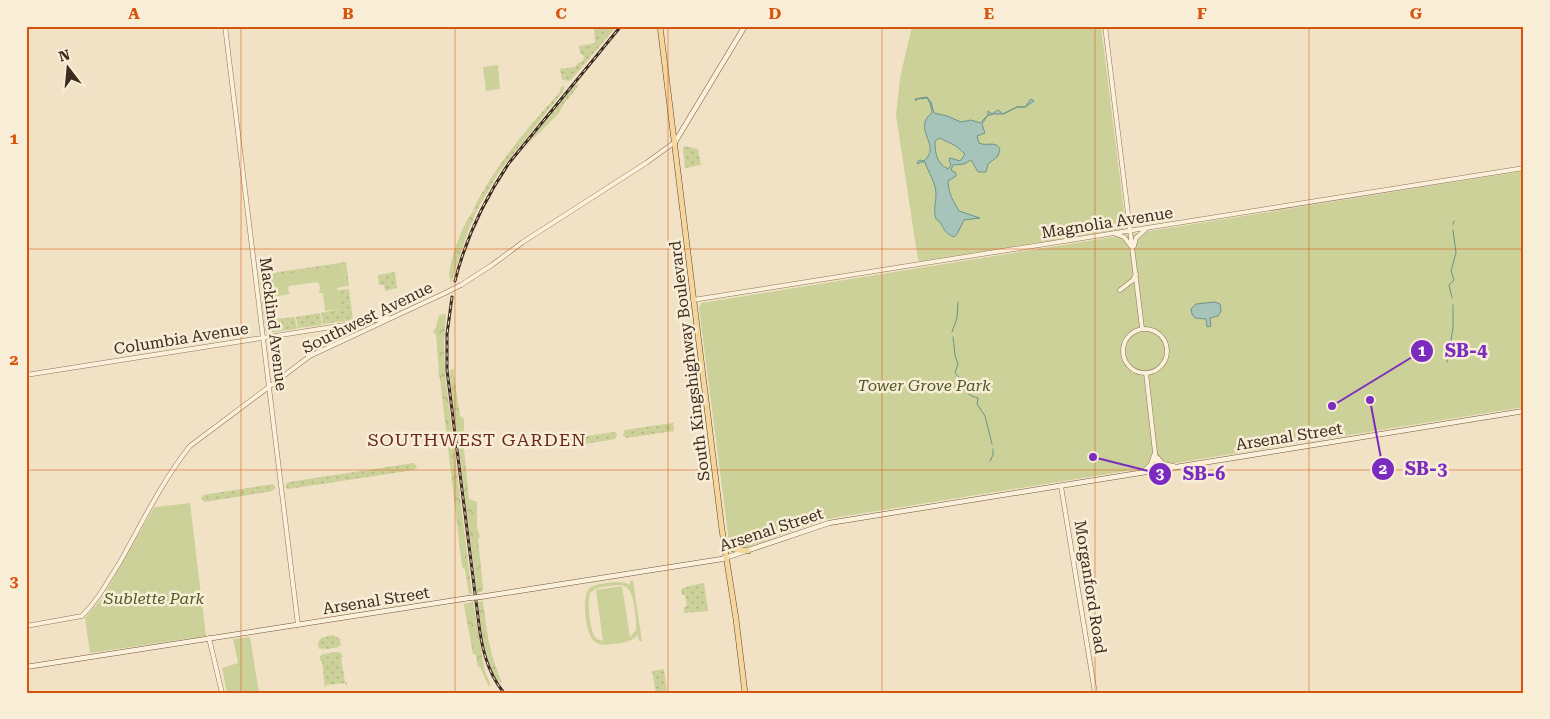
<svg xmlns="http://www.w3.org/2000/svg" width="1550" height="719" font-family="'Roboto Serif',serif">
<defs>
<pattern id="grass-dots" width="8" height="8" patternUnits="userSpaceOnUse" patternTransform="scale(1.25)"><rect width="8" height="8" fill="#ccd099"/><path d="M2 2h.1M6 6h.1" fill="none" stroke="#b0b383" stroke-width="1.8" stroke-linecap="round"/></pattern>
<pattern id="forest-crowns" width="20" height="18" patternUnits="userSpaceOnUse" patternTransform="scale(1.25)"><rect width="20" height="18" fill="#ccd099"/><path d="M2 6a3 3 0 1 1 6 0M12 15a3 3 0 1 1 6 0" fill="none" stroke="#b0b383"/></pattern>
</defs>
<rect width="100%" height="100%" fill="#f1e2c6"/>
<path fill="url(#grass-dots)" d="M604,26H617L570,81L562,82L569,80H562L560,69L575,67L578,63L583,61L584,56L580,53L579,46L595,43L594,29Z
M579,84C575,92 569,97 564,104C561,108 561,111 557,115L524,148L575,85Z
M565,86L562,93L499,172L477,210L475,209L472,212C493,168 527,128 560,92L561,87Z
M684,146L698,149L701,165L685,168L683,149Z
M346,262L349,286H346L343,266L270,278L272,295L262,298L259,275Z
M395,272L397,288L385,291L384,285H379L378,275Z
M349,289L353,320L323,324L321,313L340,309L337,290Z
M267,301L273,303L275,319L295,317L297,329L266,333L262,302Z
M320,313L322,325L298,328L296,317Z
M673,423L674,431L626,438L623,435L625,430Z
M615,432L617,435L615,439L566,447L563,445L564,439Z
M414,463L417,467L414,470L289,489L286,488V484L289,482Z
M273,484L276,488L272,491L205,502L201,499L203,495Z
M704,583L708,611L684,613V607L687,606L685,595H682L681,589L689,586Z
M333,635L340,639L341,645L337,647H339L323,650H321L327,648L319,649L318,643L321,638Z
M337,652L341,653L343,657L341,658L345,682H347V685L346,686L345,683L326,685L325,689L322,661H320V656L323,654Z
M664,669L667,692L656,693L652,671Z"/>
<path fill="url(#forest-crowns)" d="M476,209L477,210L467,234L451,283C450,279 448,273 450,268C453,252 464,219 476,209Z
M446,314L444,344L445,373L472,594H469L465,570L462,567L440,379L438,373L439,371L436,335L433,332L436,327L439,315Z
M453,368L460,416L464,419V449L469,499L477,502V528L480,537L478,539L483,587L482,592L477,593L451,388L450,371Z
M483,601C487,632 489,653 502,682L501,683C486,675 480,619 478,602Z
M473,602L485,672L490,683L489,687L480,667H478L476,655L473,654L464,605V604Z"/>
<path fill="#ccd099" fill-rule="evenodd" d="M912,26H1101L1126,227L1123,229L921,261L918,260L896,115L900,78Z
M498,65L500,89L486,91L483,67Z
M1524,171V407L827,519L742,549H737L729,542L699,308L701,303Z
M343,266L346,286L337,288L340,309L325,311L323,293H319L320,287L318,282L289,286L288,289L290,294L272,297L270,277Z
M190,503L206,636L90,653L85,618L102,598L153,509L156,507Z
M630,581H633L642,641H639L638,635C631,642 623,643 613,644C606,645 600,646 594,641C586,634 581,597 589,589C594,584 601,584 607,583C616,582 622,581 630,585ZM619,585C623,585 626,586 629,590C634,596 637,622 636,630L630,637L622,586L596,590L603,641C599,640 596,639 594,635C590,628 586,598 591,592C598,586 610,586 619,585Z
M250,637L259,693H227L222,668L238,663L233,639Z"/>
<path fill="#a7c4bb" stroke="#6d9488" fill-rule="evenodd" d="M927,97L931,102L934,113L947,116L961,122L971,120L980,123L988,115V111L992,114L998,110L1003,114L1017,107H1025L1031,99L1034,101L1025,107H1017L1003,114H993L987,116L982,124L985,133L977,136L979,143C987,147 995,140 1000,149L998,156L988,164L986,172H978L971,160L964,164L953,165L951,170L956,173V176L948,181C949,196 953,200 959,211L980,218L964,220L957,234L954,237C940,231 945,224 936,219C933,210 936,203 936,194C936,183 928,172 925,162H921L918,164L917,162L920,160L924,161C939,147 922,138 925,122C926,118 930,115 932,112L930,103L927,98L917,99L916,101L915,99ZM940,138L956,146L965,154L960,161L950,158L949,160L951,165L948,169C936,163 935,152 935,141Z
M1215,302L1220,304L1221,311L1218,316L1210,318L1211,326L1207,327L1206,319L1195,318L1192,314L1191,309L1196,304Z"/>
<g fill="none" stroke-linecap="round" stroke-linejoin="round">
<path stroke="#6d9488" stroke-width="1" d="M1453,225L1454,221
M1452,298L1449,285L1454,280L1451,271L1456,253L1453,230
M952,332L957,318L958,302
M953,337L955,355L958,364L955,373L960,378H963C961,389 968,396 978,398L977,404L985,416L992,444
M1449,351L1453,328V305
M1447,362L1448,355
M990,461L993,455V449"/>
<defs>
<path id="tertiary" d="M225,26L298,625
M1105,26L1142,328
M1116,234L1124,237L1131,246
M1134,246L1136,238L1145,230
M461,285L492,265L523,242L646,163L675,142
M1120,290L1133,280L1136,274
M693,300L1524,168
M1123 351a22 22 0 1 1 44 0a22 22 0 1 1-44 0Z
M1146,373L1157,470
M26,375L389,318
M1157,457L1163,464L1174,466
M1143,472L1151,464L1154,455
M1061,486L1095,693
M26,626L82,616C98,600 108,581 120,562C142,523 162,481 190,446L310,356L445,293
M209,638L222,693"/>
<path id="secondary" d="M675,142L745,26
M480,597L722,559L829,523L1524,411
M26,667L469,598"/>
<path id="primary" d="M660,26L722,530L736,619L745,693
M723,539L733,549L748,551"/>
</defs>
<use href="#tertiary" stroke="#8e735a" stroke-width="5"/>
<use href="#secondary" stroke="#70543d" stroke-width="5.5"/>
<use href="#primary" stroke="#5b422e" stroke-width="6"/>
<use href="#tertiary" stroke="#fbf0da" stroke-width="4"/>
<use href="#secondary" stroke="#fbf0da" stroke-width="4.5"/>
<use href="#primary" stroke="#f5d69c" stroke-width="5"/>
<defs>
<path id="rail" d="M455,281C466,237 484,200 509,163L621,26
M452,297L447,334V370L478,617C481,644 486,671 504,693"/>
</defs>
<use href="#rail" stroke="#3d2c1f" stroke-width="3"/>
<use href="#rail" stroke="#f8edd6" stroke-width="1" stroke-dasharray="4" stroke-linecap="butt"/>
<defs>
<path id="tertiary-bridge" d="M445,293L461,285"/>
<path id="secondary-bridge" d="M469,598L480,597"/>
</defs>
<use href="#tertiary-bridge" stroke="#8e735a" stroke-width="5" stroke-linecap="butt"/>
<use href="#secondary-bridge" stroke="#70543d" stroke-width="5.5" stroke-linecap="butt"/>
<use href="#tertiary-bridge" stroke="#fbf0da" stroke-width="4"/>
<use href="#secondary-bridge" stroke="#fbf0da" stroke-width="4.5"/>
</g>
<path fill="none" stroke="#d7540e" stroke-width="1" stroke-opacity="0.55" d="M241,26V693M455,26V693M668,26V693M882,26V693M1095,26V693M1309,26V693M26,249H1524M26,470H1524"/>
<g text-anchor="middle" stroke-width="5" stroke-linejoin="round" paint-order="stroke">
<g font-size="16" fill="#3d2c1f" stroke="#f8edd6">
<text transform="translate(1107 222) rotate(-9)" y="6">Magnolia Avenue</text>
<text transform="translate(367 317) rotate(-26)" y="6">Southwest Avenue</text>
<text transform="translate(274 324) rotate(83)" y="6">Macklind Avenue</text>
<text transform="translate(181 338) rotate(-9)" y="6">Columbia Avenue</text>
<text transform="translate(689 361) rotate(-97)" y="6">South Kingshighway Boulevard</text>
<text transform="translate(1289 436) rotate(-9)" y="6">Arsenal Street</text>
<text transform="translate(771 529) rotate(-18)" y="6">Arsenal Street</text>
<text transform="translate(1091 587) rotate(81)" y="6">Morganford Road</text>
<text transform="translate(376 600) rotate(-9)" y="6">Arsenal Street</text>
</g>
<g font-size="16" font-style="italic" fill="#4f5b24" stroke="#f8edd6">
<text x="924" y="391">Tower Grove Park</text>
<text x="154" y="604">Sublette Park</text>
</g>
<g font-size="18" letter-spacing="1" fill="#6c291b" stroke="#f8edd6">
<text x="477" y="446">SOUTHWEST GARDEN</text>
</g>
</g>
<path fill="none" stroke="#7b2cbf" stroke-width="2" d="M1332 406L1422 351M1370 400L1383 469M1093 457L1160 474"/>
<g fill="#7b2cbf" stroke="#f8edd6" stroke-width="2">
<circle cx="1332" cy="406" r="5"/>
<circle cx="1370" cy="400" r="5"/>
<circle cx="1093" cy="457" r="5"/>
<circle cx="1422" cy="351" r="12"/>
<circle cx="1383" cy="469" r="12"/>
<circle cx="1160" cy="474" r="12"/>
</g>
<g font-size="15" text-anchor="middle" font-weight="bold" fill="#fff">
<text x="1422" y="356">1</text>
<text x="1383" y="474">2</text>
<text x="1160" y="479">3</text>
</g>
<g font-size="18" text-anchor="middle" font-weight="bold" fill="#7b2cbf" stroke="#f8edd6" stroke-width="5" stroke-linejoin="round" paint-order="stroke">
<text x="1466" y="357">SB-4</text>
<text x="1426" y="475">SB-3</text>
<text x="1204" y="480">SB-6</text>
</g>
<rect width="1550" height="719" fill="none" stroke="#f8edd6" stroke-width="55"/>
<g transform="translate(68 68) rotate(344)" stroke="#f8edd6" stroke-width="4" paint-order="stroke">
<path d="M0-4L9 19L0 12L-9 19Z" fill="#3d2c1f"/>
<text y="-8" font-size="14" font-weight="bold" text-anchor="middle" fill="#3d2c1f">N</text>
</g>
<rect x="28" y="28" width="1494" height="664" fill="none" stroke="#d7540e" stroke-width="2"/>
<g font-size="16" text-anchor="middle" font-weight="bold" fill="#d7540e">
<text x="134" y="19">A</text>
<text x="348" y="19">B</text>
<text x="561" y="19">C</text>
<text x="775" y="19">D</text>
<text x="989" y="19">E</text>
<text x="1202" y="19">F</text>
<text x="1416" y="19">G</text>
<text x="14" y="144">1</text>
<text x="14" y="365">2</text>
<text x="14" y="587">3</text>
</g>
</svg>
